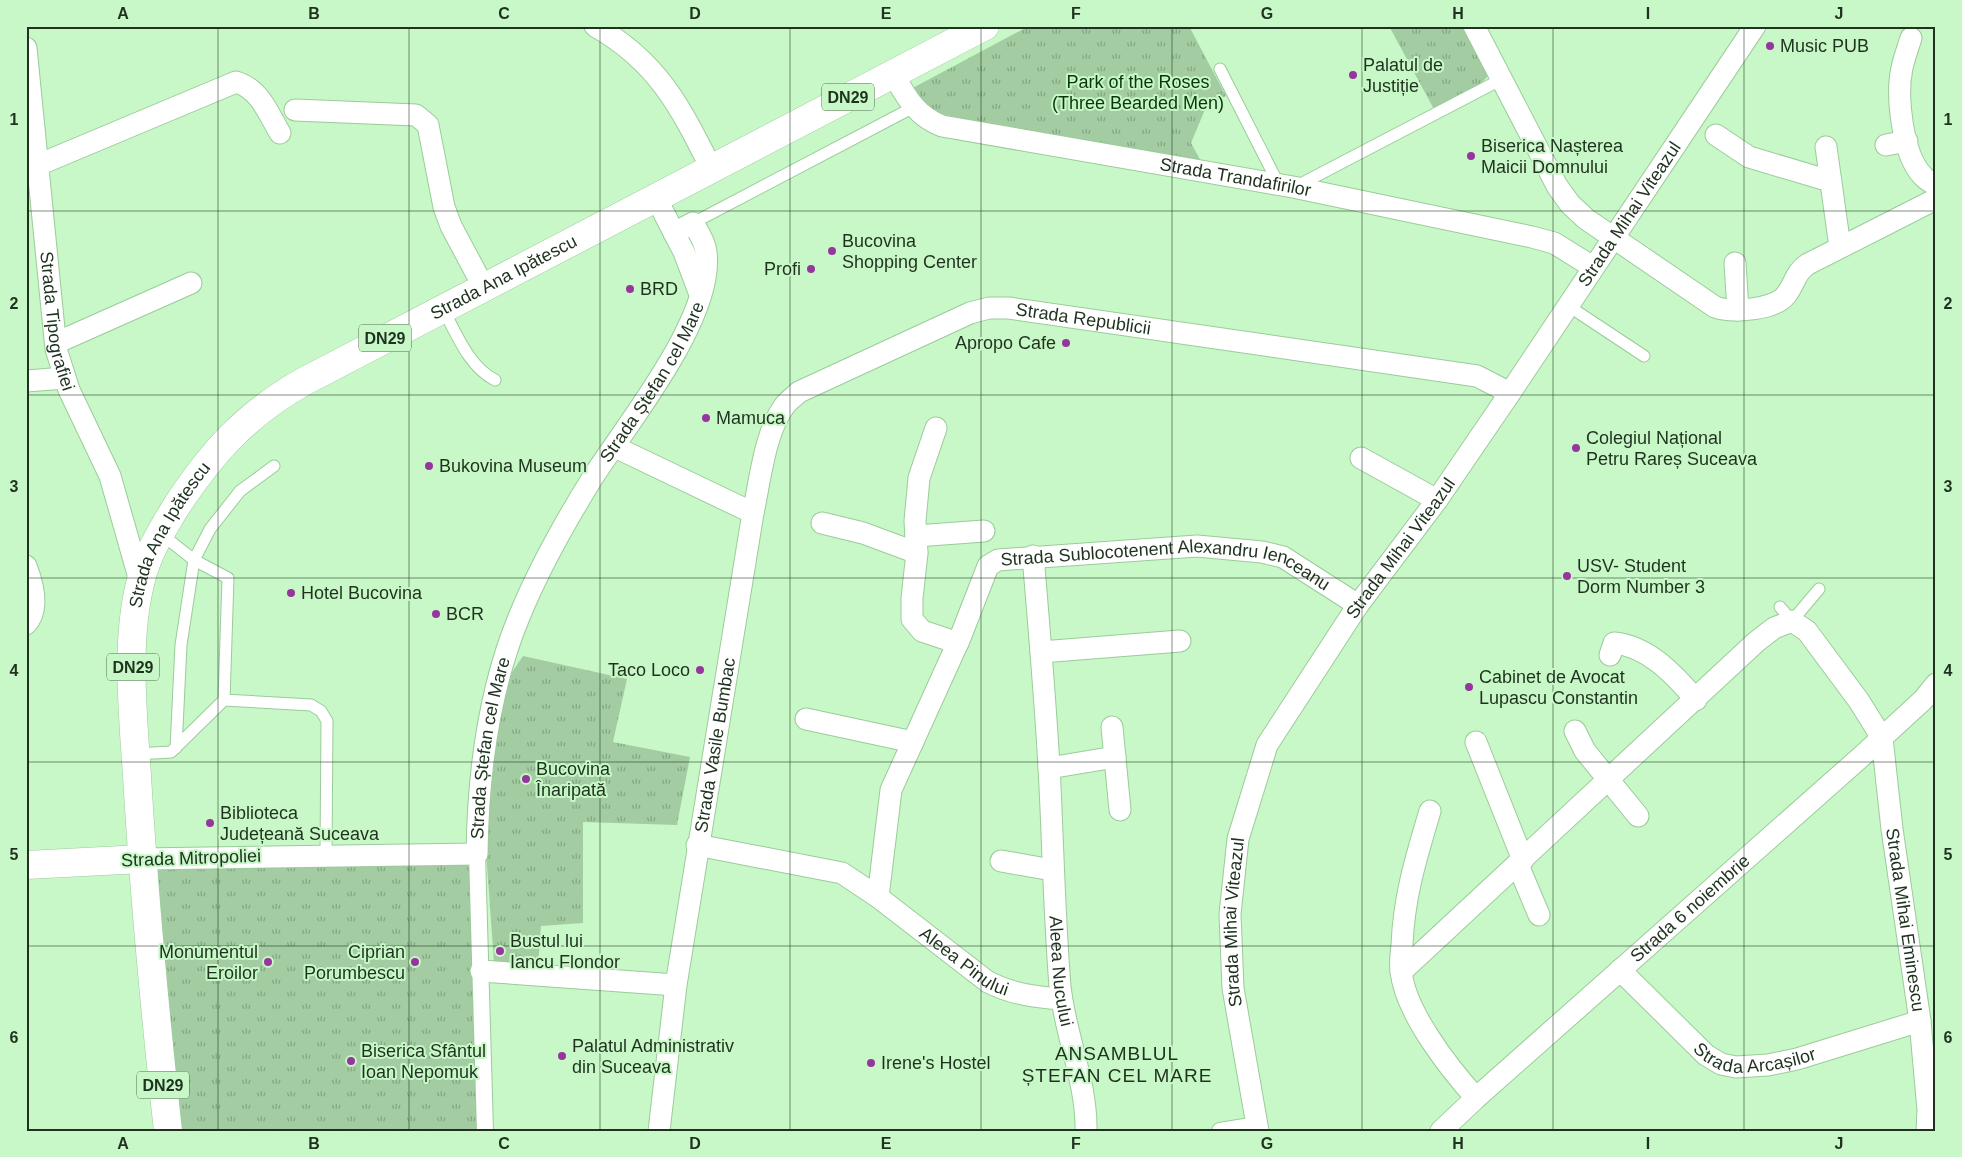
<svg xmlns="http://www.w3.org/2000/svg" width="1962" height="1157" font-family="Arial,sans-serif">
<defs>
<pattern id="park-tufts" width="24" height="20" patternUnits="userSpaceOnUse" patternTransform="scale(1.25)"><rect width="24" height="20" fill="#a3cca2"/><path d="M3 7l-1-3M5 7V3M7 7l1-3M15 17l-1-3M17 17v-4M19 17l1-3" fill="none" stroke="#84a683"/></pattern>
</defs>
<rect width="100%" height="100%" fill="#c8f8c7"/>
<path fill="url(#park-tufts)" d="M1029,26H1189L1226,96L1206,107L1191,143L1207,172L942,126L909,90Z
M1389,26H1473L1495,68L1470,96L1436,113Z
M523,656L627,679L613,742L690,757L677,825L583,822V923L541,926L538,966L494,963L481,781L491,703Z
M477,854L489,1131H168L142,859Z"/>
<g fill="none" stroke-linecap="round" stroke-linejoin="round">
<defs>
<path id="service" d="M1220,69L1279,185
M1295,187L1502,79
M693,223L914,107
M1567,305L1644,356
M443,309C456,333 469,367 495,380
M1780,607L1792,621L1819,589
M224,700L311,705L321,711L327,721L326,855
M176,748L181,645L194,560L210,529L240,491L274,466
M136,754L171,752L224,700L228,578L194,560L160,533"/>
<path id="pedestrian" d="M477,854L485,1131
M1220,1131L1257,1125"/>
<g id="minor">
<path d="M595,26C657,61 680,106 711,168"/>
<path d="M1474,26L1557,186L1570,204L1586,219L1715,307C1731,313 1775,310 1786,295C1795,284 1795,272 1808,264L1936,199"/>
<path d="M1911,38C1908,48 1904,58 1902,68C1896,95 1902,155 1923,176C1926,180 1932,183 1936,185"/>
<path id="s1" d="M26,48L56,349L69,390L110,476L140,581"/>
<path id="s2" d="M893,74C907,98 916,116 942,126L1293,187L1532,237L1554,243L1593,267"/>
<path d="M295,110L416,115L428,125L444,207L451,226L483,286"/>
<path d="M1716,135L1749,157L1823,179L1830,178"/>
<path d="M1886,145L1907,141"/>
<path d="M1826,147L1840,247"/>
<path d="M38,165L236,82C260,89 268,113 280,133"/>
<path d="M655,196L684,252L699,292"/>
<path d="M1735,263L1738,310"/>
<path d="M56,343L191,283"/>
<path d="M26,381L65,378"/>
<path d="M936,428L919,478L915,521L917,553L912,598V619L922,631L958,643"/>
<path d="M615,447L753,513"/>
<path d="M1361,458L1437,500"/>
<path d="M822,523L863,533L917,553"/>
<path d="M916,536L984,531"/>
<path id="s3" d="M1033,556C1039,626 1045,696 1049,767C1053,840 1054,913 1060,986C1065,1035 1087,1082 1086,1131"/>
<path d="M26,566C33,584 40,609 26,624"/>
<path d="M1041,652L1180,641"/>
<path d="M1610,655L1614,643C1648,646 1675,675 1696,700"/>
<path d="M806,719L913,742"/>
<path d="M1112,727L1120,810"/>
<path d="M1575,731L1585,751L1638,816"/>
<path d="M1476,742L1523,860"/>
<path d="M1049,768L1115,757"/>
<path d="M1430,811C1416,858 1404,896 1402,945C1401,953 1400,963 1401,971C1405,1012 1449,1068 1476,1098"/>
<path id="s4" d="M697,845L842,873L878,897L988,982C1012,994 1034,997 1061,999"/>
<path id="s5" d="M142,859L477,854C478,774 488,692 519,617C539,568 565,522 593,477C626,425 720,311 705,247C703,239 698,231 693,223L674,233"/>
<path d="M1001,861L1052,870"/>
<path d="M1518,865L1539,915"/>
<path id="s6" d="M878,897L891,790L960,638L988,566L998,560L1197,546L1262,552L1283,557L1358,605"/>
<path id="s7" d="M1620,970L1706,1055L1721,1064L1736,1067L1768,1065L1797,1059L1920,1021"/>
<path d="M481,971L676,985"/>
<path id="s8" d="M1401,972L1756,642L1774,628L1792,621L1807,631L1859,701L1882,738L1892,829L1920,1021L1928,1110L1927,1131"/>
<path id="s9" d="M659,1131L676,985L753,513C760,481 765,431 785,405C789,400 795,396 799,392L970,313L989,308H1009L1477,376L1510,393"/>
<path id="s10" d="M1258,1131L1233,988L1230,914L1238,839L1267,745L1358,605L1437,500L1510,393L1755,26"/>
<path id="s11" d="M1441,1131L1476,1098L1862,756L1923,700L1936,684"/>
</g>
<path id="secondary" d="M26,865L142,859"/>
<g id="primary">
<path id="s12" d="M168,1131C155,1013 144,894 137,776C133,715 125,640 141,580C147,554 161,532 174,510C210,454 245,415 303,382L985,26"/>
</g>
</defs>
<use href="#service" stroke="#9ccb9b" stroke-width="13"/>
<use href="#pedestrian" stroke="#9ccb9b" stroke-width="18"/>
<use href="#minor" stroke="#9ccb9b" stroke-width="23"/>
<use href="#secondary" stroke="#9ccb9b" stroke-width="29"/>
<use href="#primary" stroke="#9ccb9b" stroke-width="29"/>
<use href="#service" stroke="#fff" stroke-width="11"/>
<use href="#pedestrian" stroke="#fff" stroke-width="16"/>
<use href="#minor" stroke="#fff" stroke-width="21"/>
<use href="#secondary" stroke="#fff" stroke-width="28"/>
<use href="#primary" stroke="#fff" stroke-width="28"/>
</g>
<path fill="none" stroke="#1f321f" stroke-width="1" stroke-opacity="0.55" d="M218,26V1131M409,26V1131M600,26V1131M790,26V1131M981,26V1131M1172,26V1131M1362,26V1131M1553,26V1131M1744,26V1131M26,211H1936M26,395H1936M26,578H1936M26,762H1936M26,946H1936"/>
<g fill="#95359d" stroke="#c8f8c7" stroke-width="2">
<circle cx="1770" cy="46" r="5"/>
<circle cx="1353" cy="75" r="5"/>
<circle cx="1471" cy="156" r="5"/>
<circle cx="832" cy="251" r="5"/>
<circle cx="811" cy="269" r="5"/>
<circle cx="630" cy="289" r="5"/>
<circle cx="1066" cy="343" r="5"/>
<circle cx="706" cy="418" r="5"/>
<circle cx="1576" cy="448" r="5"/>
<circle cx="429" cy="466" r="5"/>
<circle cx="1567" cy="576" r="5"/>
<circle cx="291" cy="593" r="5"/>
<circle cx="436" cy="614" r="5"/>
<circle cx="700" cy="670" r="5"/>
<circle cx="1469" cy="687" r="5"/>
<circle cx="526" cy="779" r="5"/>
<circle cx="210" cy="823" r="5"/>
<circle cx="500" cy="951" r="5"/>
<circle cx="268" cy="962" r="5"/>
<circle cx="415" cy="962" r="5"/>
<circle cx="562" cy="1056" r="5"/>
<circle cx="351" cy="1061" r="5"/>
<circle cx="871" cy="1063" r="5"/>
</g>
<g text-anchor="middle" stroke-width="4" stroke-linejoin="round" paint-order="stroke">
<g fill="#c8f8c7" stroke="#526d51" stroke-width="1">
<rect x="822" y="83.5" width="52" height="27" rx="4"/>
<rect x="359" y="324.5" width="52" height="27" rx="4"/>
<rect x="107" y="653.5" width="52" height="27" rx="4"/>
<rect x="137" y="1071.5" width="52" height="27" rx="4"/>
</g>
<g font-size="16" font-weight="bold" fill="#1f321f">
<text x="848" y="103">DN29</text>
<text x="385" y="344">DN29</text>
<text x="133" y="673">DN29</text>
<text x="163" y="1091">DN29</text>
</g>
<g font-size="18" fill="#1f321f" stroke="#c8f8c7" text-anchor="start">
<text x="1780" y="52">Music PUB</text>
<text x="1363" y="71">Palatul de<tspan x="1363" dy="21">Justiție</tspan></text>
<text x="1481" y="152">Biserica Nașterea<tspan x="1481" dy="21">Maicii Domnului</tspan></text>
<text x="842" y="247">Bucovina<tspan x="842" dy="21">Shopping Center</tspan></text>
<text x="801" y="275" text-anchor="end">Profi</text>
<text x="640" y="295">BRD</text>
<text x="1056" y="349" text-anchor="end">Apropo Cafe</text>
<text x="716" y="424">Mamuca</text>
<text x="1586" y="444">Colegiul Național<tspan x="1586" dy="21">Petru Rareș Suceava</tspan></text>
<text x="439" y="472">Bukovina Museum</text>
<text x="1577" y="572">USV- Student<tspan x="1577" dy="21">Dorm Number 3</tspan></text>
<text x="301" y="599">Hotel Bucovina</text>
<text x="446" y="620">BCR</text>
<text x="690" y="676" text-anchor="end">Taco Loco</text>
<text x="1479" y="683">Cabinet de Avocat<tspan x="1479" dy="21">Lupascu Constantin</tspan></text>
<text x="536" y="775">Bucovina<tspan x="536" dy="21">Înaripată</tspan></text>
<text x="220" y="819">Biblioteca<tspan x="220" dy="21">Județeană Suceava</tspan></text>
<text x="510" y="947">Bustul lui<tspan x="510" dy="21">Iancu Flondor</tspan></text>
<text x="258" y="958" text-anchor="end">Monumentul<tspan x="258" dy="21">Eroilor</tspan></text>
<text x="405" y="958" text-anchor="end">Ciprian<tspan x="405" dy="21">Porumbescu</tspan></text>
<text x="572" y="1052">Palatul Administrativ<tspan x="572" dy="21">din Suceava</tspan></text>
<text x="361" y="1057">Biserica Sfântul<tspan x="361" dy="21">Ioan Nepomuk</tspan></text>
<text x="881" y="1069">Irene's Hostel</text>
</g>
<g font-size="18" fill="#09370d" stroke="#c8f8c7">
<text x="1138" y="88">Park of the Roses<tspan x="1138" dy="21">(Three Bearded Men)</tspan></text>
</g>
<g font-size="18" fill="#1f321f" stroke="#c8f8c7">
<text dy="6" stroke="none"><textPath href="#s2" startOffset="371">Strada Trandafirilor</textPath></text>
<text dy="6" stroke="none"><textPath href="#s10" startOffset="1036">Strada Mihai Viteazul</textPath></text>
<text dy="6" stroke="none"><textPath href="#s12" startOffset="1041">Strada Ana Ipătescu</textPath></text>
<text dy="6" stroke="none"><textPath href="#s9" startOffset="1061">Strada Republicii</textPath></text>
<text dy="6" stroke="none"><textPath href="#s1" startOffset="275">Strada Tipografiei</textPath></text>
<text dy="6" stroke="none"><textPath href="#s5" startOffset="848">Strada Ștefan cel Mare</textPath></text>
<text dy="6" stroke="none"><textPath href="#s12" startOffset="606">Strada Ana Ipătescu</textPath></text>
<text dy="6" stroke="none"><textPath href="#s10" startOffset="631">Strada Mihai Viteazul</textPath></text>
<text dy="6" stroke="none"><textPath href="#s6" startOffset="535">Strada Sublocotenent Alexandru Ienceanu</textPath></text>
<text dy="6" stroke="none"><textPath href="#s9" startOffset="390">Strada Vasile Bumbac</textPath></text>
<text dy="6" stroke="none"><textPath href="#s5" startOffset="442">Strada Ștefan cel Mare</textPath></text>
<text transform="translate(191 858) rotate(-2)" y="6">Strada Mitropoliei</text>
<text dy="6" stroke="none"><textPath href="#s11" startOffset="334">Strada 6 noiembrie</textPath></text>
<text dy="6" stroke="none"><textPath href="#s8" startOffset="859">Strada Mihai Eminescu</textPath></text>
<text dy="6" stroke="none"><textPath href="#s10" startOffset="211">Strada Mihai Viteazul</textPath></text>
<text dy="6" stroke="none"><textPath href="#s4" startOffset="299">Aleea Pinului</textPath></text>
<text dy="6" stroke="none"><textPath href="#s3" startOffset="416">Aleea Nucului</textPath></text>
<text dy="6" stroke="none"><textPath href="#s7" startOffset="171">Strada Arcașilor</textPath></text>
</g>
<g font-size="19" letter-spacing="1" fill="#1f321f" stroke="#c8f8c7">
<text x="1117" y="1060">ANSAMBLUL<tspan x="1117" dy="22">ȘTEFAN CEL MARE</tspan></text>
</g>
</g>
<rect width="1962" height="1157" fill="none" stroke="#c8f8c7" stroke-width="55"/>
<rect x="28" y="28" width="1906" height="1102" fill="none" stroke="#1f321f" stroke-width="2"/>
<g font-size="16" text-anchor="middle" font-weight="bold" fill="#1f321f">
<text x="123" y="19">A</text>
<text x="314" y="19">B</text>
<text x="504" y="19">C</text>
<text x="695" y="19">D</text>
<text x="886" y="19">E</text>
<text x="1076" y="19">F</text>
<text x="1267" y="19">G</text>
<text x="1458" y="19">H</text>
<text x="1648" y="19">I</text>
<text x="1839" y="19">J</text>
<text x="14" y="125">1</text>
<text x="1948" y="125">1</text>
<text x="14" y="309">2</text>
<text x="1948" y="309">2</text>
<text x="14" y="492">3</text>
<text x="1948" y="492">3</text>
<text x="14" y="676">4</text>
<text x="1948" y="676">4</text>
<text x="14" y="860">5</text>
<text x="1948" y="860">5</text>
<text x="14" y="1043">6</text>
<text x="1948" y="1043">6</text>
<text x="123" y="1149">A</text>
<text x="314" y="1149">B</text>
<text x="504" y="1149">C</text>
<text x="695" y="1149">D</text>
<text x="886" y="1149">E</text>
<text x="1076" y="1149">F</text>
<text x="1267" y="1149">G</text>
<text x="1458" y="1149">H</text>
<text x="1648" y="1149">I</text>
<text x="1839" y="1149">J</text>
</g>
</svg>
